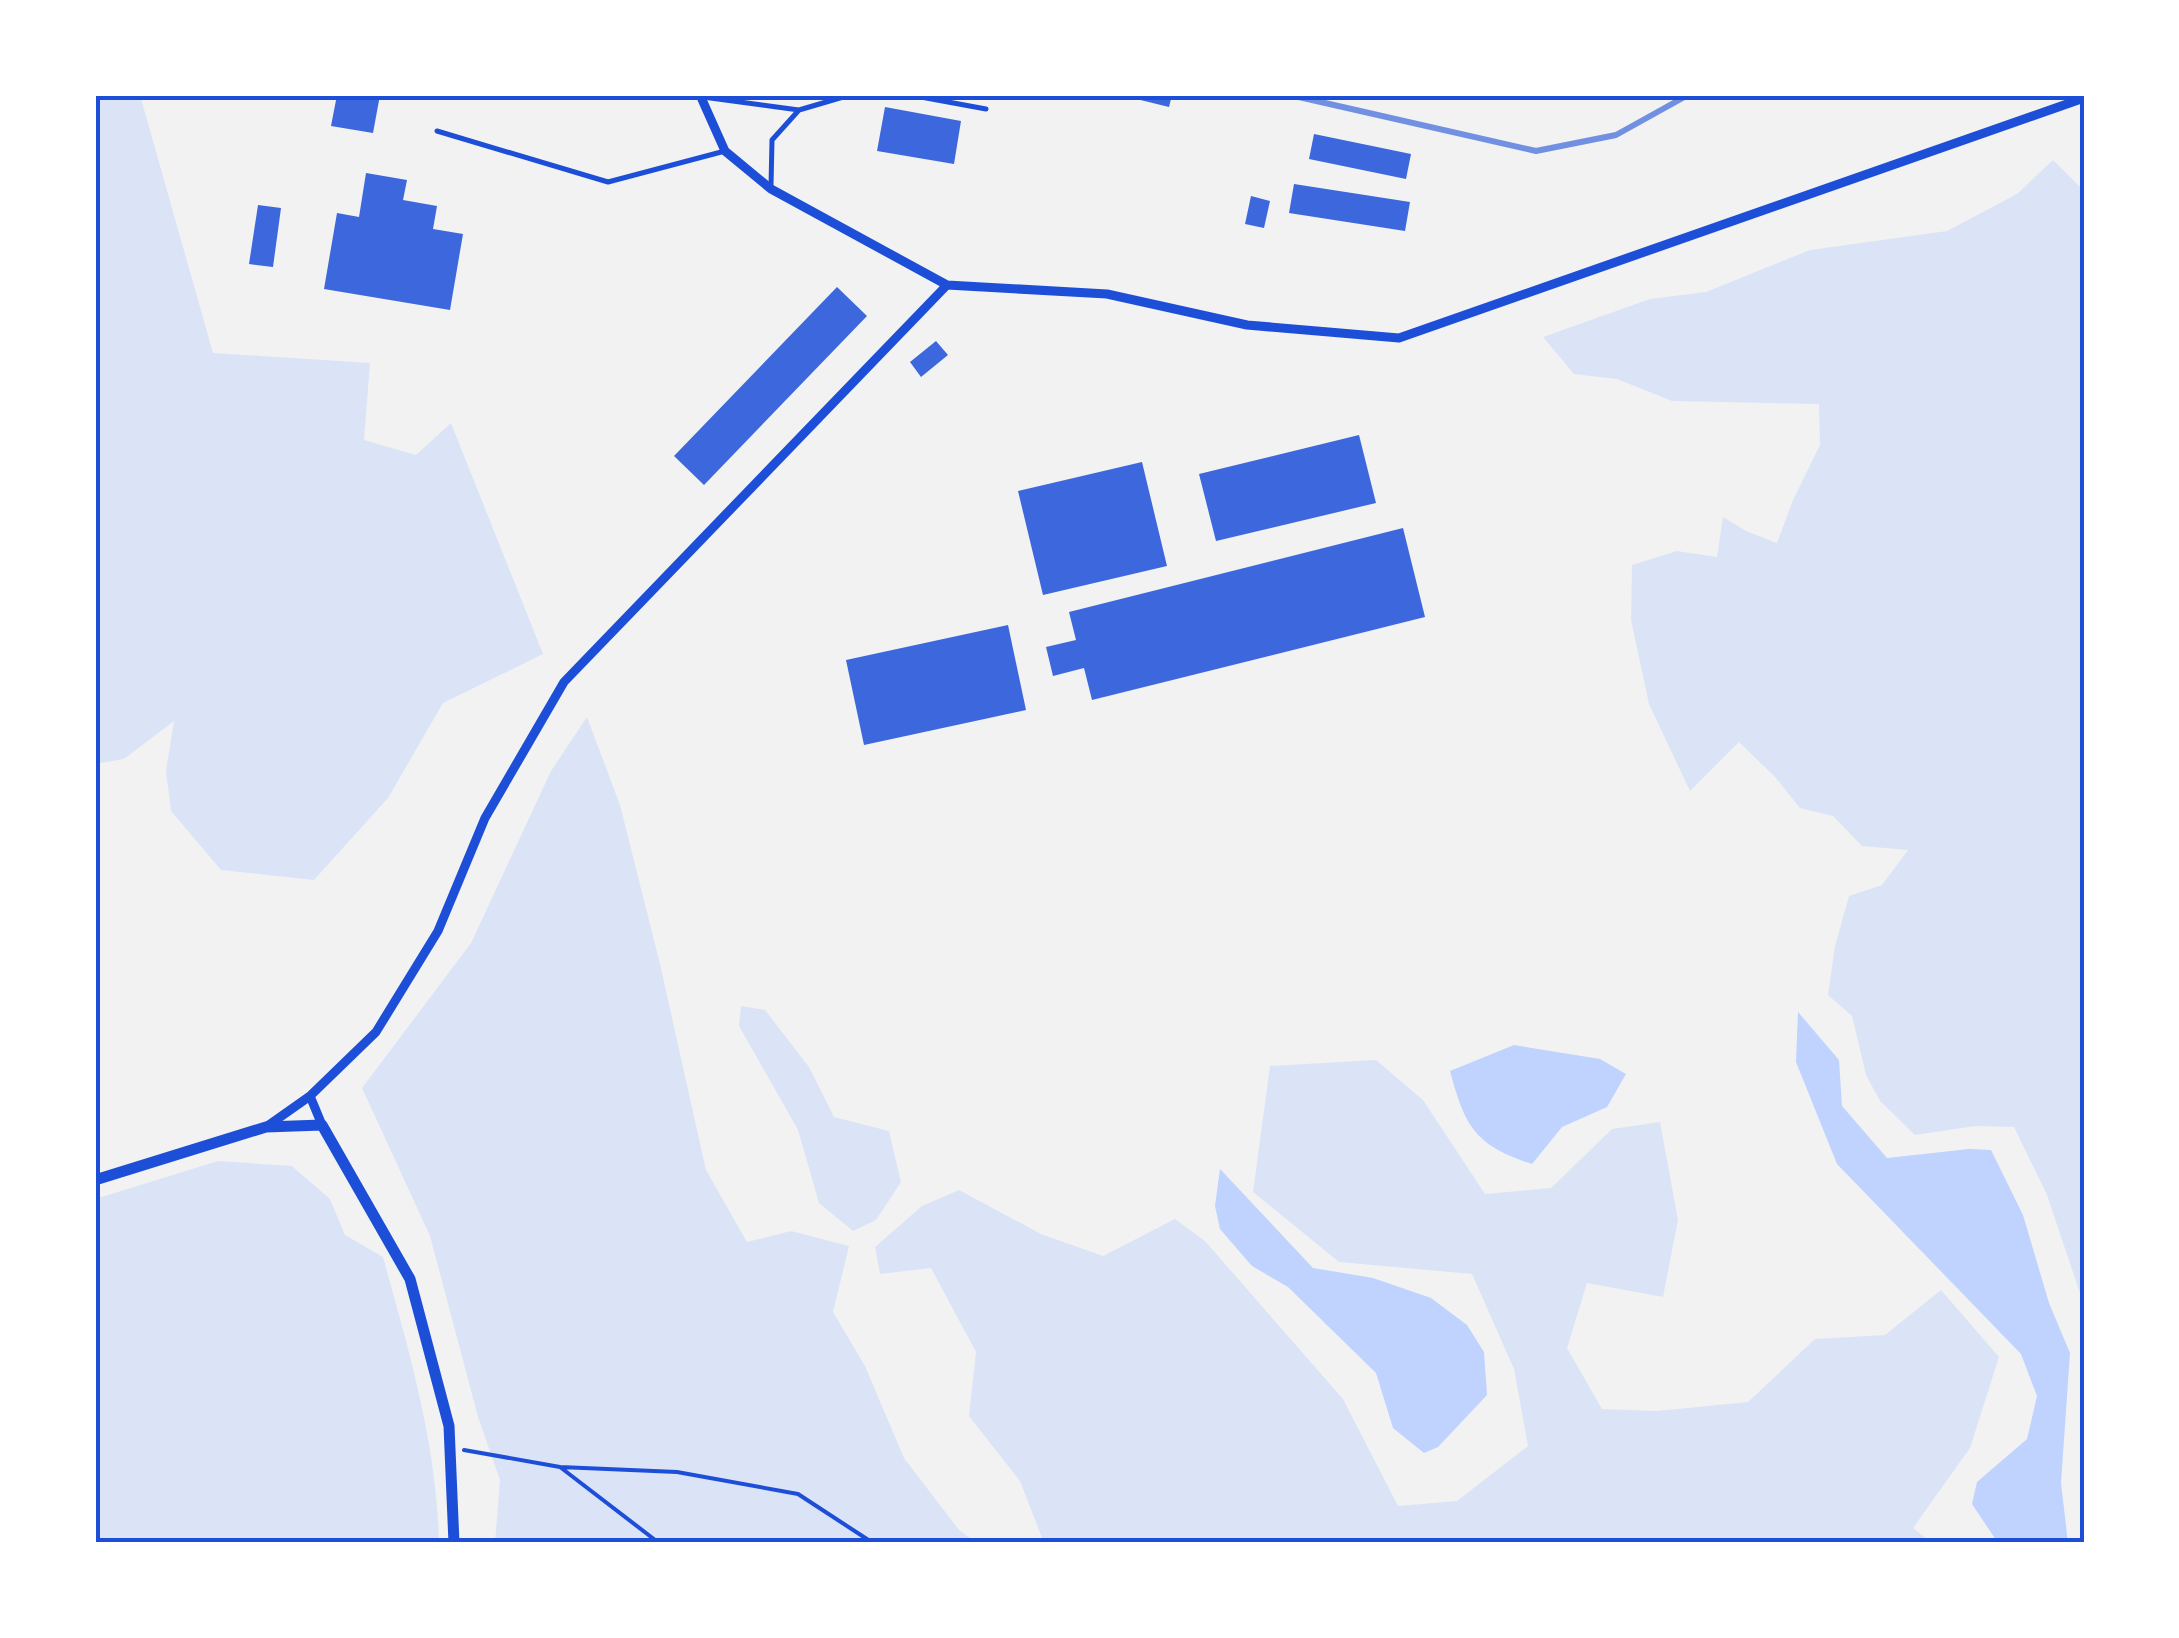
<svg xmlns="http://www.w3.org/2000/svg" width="2179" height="1638" font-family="Montserrat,sans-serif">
<rect width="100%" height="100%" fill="#f2f2f2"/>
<path fill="#dbe4f7" d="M95,95H140L213,353L370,363L364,440L416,455L451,423L543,654L443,703L388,798L314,880L221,870L171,811L166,771L174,721L124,759L95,764Z
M2053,160L2084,191V1305L2047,1195L2014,1127L1975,1126L1915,1135L1880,1101L1866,1075L1852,1016L1828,995L1835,946L1849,896L1882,885L1908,850L1862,846L1833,816L1800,808L1775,777L1739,742L1690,791L1649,704L1631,620L1632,565L1677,551L1717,557L1723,517L1746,531L1777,543L1793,500L1820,445L1819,404L1672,401L1617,379L1574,374L1543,337L1650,299L1706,292L1810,250L1947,231L2017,194Z
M587,717L620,805L660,964L706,1170L747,1242L791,1231L849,1246L833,1312L865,1366L904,1458L959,1530L977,1543H495L500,1480L478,1417L430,1236L362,1088L471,943L551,771Z
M741,1006L765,1010L809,1067L834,1117L889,1131L901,1182L876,1220L853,1231L819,1203L798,1130L739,1026Z
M1376,1060L1423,1100L1485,1194L1551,1188L1612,1129L1660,1122L1678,1220L1663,1297L1587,1283L1567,1348L1602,1409L1657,1411L1748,1402L1815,1339L1885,1335L1941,1290L1999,1357L1970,1448L1913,1528L1932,1543H1044L1020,1481L969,1416L976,1352L931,1268L880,1274L875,1247L922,1206L959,1190L1041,1234L1103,1256L1175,1219L1205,1241L1343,1399L1398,1506L1457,1501L1528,1446L1514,1369L1472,1274L1339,1262L1253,1192L1270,1066Z
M218,1161L292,1166L330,1199L345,1235L383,1257C409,1351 437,1445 439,1543H95V1199Z"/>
<path fill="#bfd3fe" d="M1798,1012L1839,1060L1842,1106L1887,1158L1969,1149L1991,1150L2023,1215L2049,1303L2070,1353L2061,1483L2068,1543H1998L1972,1504L1977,1482L2027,1439L2037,1396L2021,1354L1837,1164L1796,1062Z
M1514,1045L1600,1059L1626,1074L1607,1107L1562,1127L1532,1164C1474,1145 1465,1126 1450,1071Z
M1220,1169L1313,1268L1373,1278L1431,1298L1467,1325L1484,1352L1487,1395L1438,1447L1424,1453L1393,1428L1376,1373L1288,1287L1252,1266L1220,1229L1215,1206Z"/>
<path fill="#3d67dc" d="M337,95H380L373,133L331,126Z
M1120,95H1172L1169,107Z
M885,107L961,121L954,164L877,151Z
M1314,134L1411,154L1406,179L1309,159Z
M366,173L407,180L403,200L437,206L433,229L463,234L450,310L324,289L337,213L359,217Z
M1294,184L1410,202L1405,231L1289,213Z
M1251,196L1270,201L1264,228L1245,224Z
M258,205L281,208L273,267L249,264Z
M837,287L867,316L704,485L674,456Z
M936,341L948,355L921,377L910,362Z
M1359,435L1376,503L1216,541L1199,474Z
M1142,462L1167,566L1043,595L1018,491Z
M1403,528L1425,617L1092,700L1084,668L1053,676L1046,647L1076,640L1069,612Z
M1008,625L1026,710L864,745L846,660Z"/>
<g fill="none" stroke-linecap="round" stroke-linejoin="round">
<path stroke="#1d4ed8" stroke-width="4" d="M464,1450L560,1467L677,1472L798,1494L873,1543
M560,1467L659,1543"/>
<path stroke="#1d4ed8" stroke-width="5" d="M910,95L986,109
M703,97L799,110
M437,131L608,182L725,151
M771,186L772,140L799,110L850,95"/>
<path stroke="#1d4ed8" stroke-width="9" d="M700,95L725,151L771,189L947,285
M310,1096L322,1125
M266,1127L310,1096L376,1032L438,931L485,818L564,682L947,285L1107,294L1247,325L1399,338L2084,98"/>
<path stroke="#1d4ed8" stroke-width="11" d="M95,1180L266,1127L322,1125L410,1279L449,1426L454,1543"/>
<path stroke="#7290e2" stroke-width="6" d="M1290,95L1536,151L1616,135L1688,95"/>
</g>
<rect width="2179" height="1638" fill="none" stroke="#ffffff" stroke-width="195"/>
<rect x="98" y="98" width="1984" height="1442" fill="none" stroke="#1d4ed8" stroke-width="4"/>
</svg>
